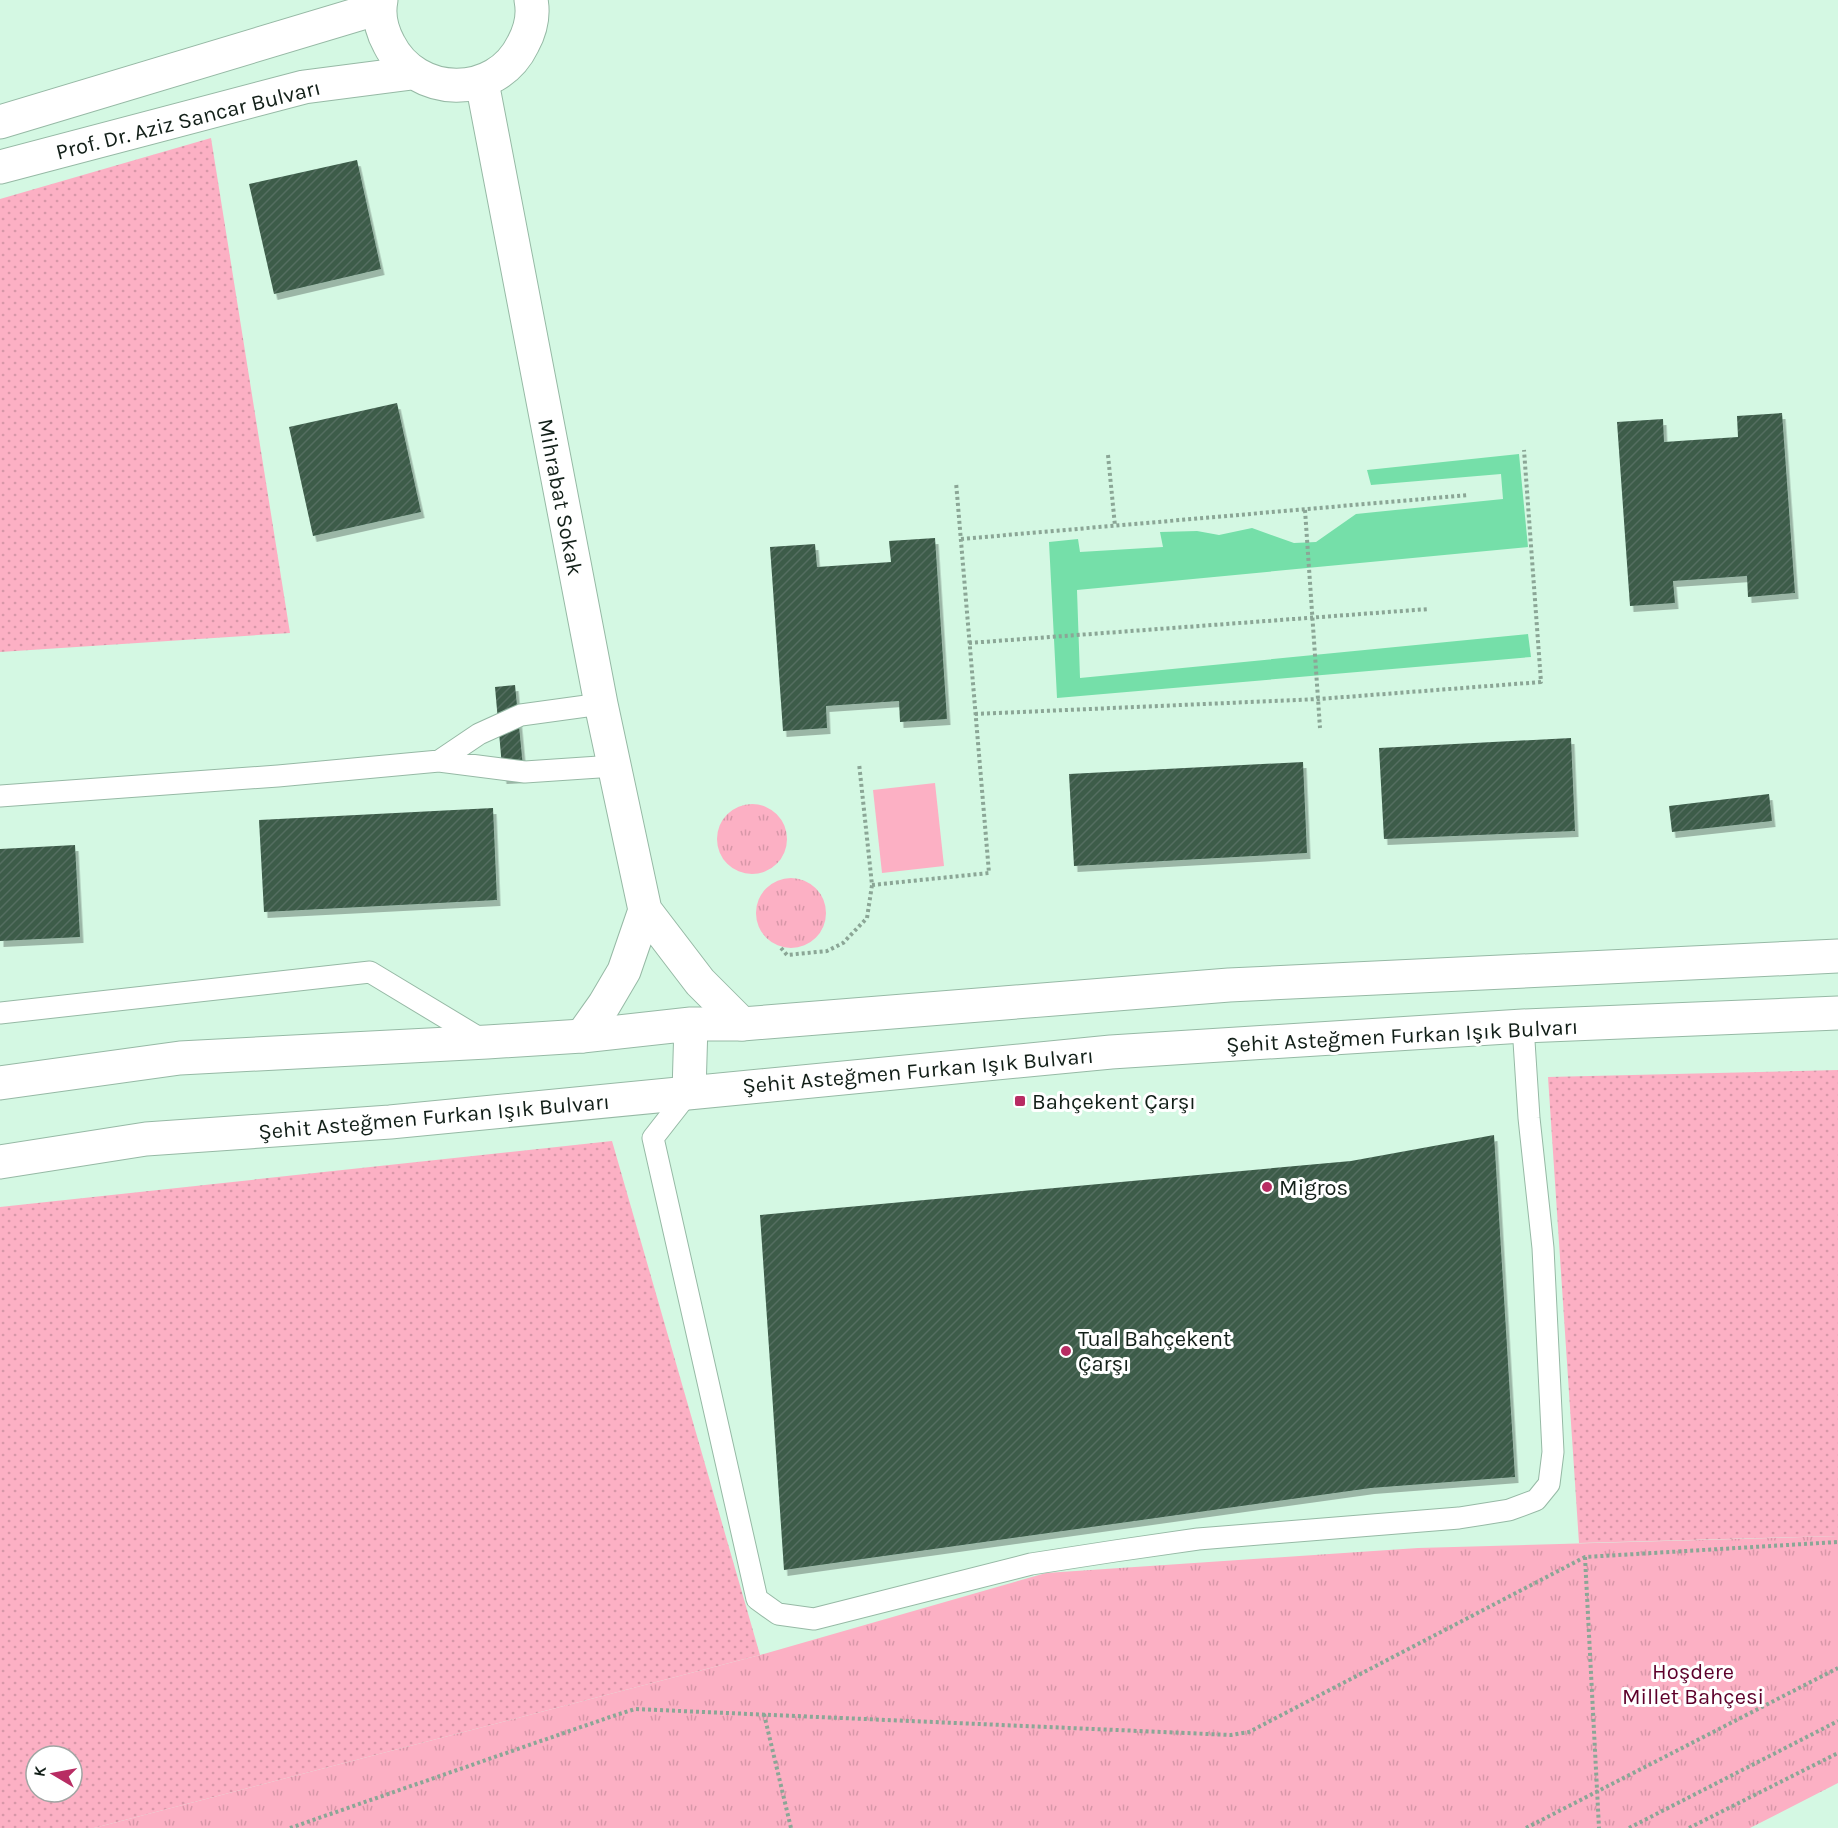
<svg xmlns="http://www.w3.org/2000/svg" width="1838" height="1828" font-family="Karla,sans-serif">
<defs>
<pattern id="grass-dots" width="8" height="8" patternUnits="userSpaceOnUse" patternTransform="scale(1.5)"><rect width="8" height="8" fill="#fcb0c4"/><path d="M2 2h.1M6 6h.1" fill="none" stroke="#d797a8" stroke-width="1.8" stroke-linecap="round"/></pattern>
<pattern id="park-tufts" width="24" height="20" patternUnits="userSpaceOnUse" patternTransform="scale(1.5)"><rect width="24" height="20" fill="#fcb0c4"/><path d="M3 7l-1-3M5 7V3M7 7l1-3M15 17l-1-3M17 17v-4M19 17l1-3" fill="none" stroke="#d797a8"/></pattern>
<pattern id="building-hatch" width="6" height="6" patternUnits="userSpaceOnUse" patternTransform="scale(1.5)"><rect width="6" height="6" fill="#3c5b4a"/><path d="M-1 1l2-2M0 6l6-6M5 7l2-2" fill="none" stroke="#556e60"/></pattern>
<filter id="shadow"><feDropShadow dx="3.5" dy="6" stdDeviation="0" flood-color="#0004"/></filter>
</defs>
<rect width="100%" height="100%" fill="#d4f8e3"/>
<path fill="url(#grass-dots)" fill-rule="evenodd" d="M211,138L290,633L0,652V199Z
M1838,1070V1536L1579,1543L1548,1077Z
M612,1141L760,1655L94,1828H0V1207ZM36,1756H72V1792H36Z"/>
<path fill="url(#park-tufts)" d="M717 839a35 35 0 1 1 70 0a35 35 0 1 1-70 0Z
M756 913a35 35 0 1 1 70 0a35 35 0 1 1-70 0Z
M1838,1536V1783L1750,1828H94L760,1655L1046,1573L1418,1548Z"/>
<path fill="#fcb0c4" d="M935,783L944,866L882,873L873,790Z"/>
<path fill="#75dfa9" d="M1519,454L1528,547L1077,590L1080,678L1528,634L1531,657L1057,698L1049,542L1078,539L1080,552L1163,547L1160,532L1197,531L1219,535L1252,528L1294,543L1316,542L1356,514L1503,499L1501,474L1371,485L1367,470Z"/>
<path fill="url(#building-hatch)" filter="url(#shadow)" d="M357,160L381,269L274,294L249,184Z
M397,403L421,512L313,536L289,427Z
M1782,413L1795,593L1748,597L1747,576L1673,581L1675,603L1630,606L1617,422L1663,419L1664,442L1738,437L1737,416Z
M935,538L947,719L900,722L899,701L826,706L827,728L783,731L770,547L815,544L817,567L891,562L889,541Z
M515,685L524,777L503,778L495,687Z
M1571,738L1575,831L1384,839L1379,748Z
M1303,762L1307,853L1074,866L1069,774Z
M1769,794L1772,821L1672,832L1669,806Z
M493,808L497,900L264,912L259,820Z
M75,845L80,937L0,941V849Z
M1494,1135L1515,1477L1371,1488L784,1570L760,1215L1351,1161Z"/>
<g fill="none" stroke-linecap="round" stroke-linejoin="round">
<defs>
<path id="lane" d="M439,761L479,734L521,715L601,704
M0,796L278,776L439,761L525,772L614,766
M0,1013L370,972L486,1042
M689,1092L653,1138L757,1599L778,1614L814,1619L1031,1564L1115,1551L1198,1539L1459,1518L1509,1510L1536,1500L1549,1484L1553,1452L1543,1248L1529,1118L1523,1026"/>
<path id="street" d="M482,82L601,704L645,910L700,982L742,1024
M582,1036L604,1005L624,971L645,910"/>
<path id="secondary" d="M381,0C378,15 382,31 389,44C416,98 496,100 523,44C530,31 534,15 531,0
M0,122L379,8
M0,167L304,87L412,73
M0,1083L180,1058L487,1042L582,1036L691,1024H742L1229,985L1838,956
M689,1092L691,1024
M0,1162L146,1139L390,1122L1111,1052L1523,1026L1838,1013"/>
</defs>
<use href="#lane" stroke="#96b9a5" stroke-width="23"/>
<use href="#street" stroke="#96b9a5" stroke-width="35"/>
<use href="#secondary" stroke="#96b9a5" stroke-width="35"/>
<path stroke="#8ba696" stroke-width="4" stroke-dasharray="3 3" stroke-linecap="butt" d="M1108,455L1115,526
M1305,510L1320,728
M961,539L1469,495
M969,643L1429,609
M975,714L1319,699L1541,682L1524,450
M872,885L989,873L956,482
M781,948L787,955L827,951L843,943L867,918L872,885L859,763
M1585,1557L1599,1828
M764,1714L791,1828
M290,1828L610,1717L635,1709L1231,1735L1249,1732L1585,1557L1838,1542
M1526,1828L1838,1668
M1629,1828L1838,1721
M1689,1828L1838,1753"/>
<use href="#lane" stroke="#fff" stroke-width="21"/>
<use href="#street" stroke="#fff" stroke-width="33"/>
<use href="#secondary" stroke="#fff" stroke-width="33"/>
</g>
<g fill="#b82c63" stroke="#fff" stroke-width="2">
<rect x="1014" y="1095" width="12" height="12" rx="3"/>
<circle cx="1267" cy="1187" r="6"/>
<circle cx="1066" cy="1351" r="6"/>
</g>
<g text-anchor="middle" stroke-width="6" stroke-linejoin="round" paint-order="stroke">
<g font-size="22" fill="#121f18" stroke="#fff">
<text transform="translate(188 119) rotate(-14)" y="8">Prof. Dr. Aziz Sancar Bulvarı</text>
<text transform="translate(561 497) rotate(79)" y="8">Mihrabat Sokak</text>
<text transform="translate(1402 1035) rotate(-3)" y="8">Şehit Asteğmen Furkan Işık Bulvarı</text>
<text transform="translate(918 1070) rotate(-5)" y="8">Şehit Asteğmen Furkan Işık Bulvarı</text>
<text transform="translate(434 1116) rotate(-5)" y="8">Şehit Asteğmen Furkan Işık Bulvarı</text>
</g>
<g font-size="22" fill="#121f18" stroke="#fff" text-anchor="start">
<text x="1032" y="1109">Bahçekent Çarşı</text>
<text x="1279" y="1195">Migros</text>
<text x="1078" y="1346">Tual Bahçekent<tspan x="1078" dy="25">Çarşı</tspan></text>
</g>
<g font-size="22" fill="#5d002b" stroke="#fff">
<text x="1693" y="1679">Hoşdere<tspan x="1693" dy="25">Millet Bahçesi</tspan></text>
</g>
</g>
<g transform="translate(54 1774) rotate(280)"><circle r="28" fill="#ffffff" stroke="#a0a5a3" stroke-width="1.5"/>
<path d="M0-4.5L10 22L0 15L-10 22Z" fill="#b82c63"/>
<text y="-9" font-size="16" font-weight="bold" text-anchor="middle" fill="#121f18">K</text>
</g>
</svg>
